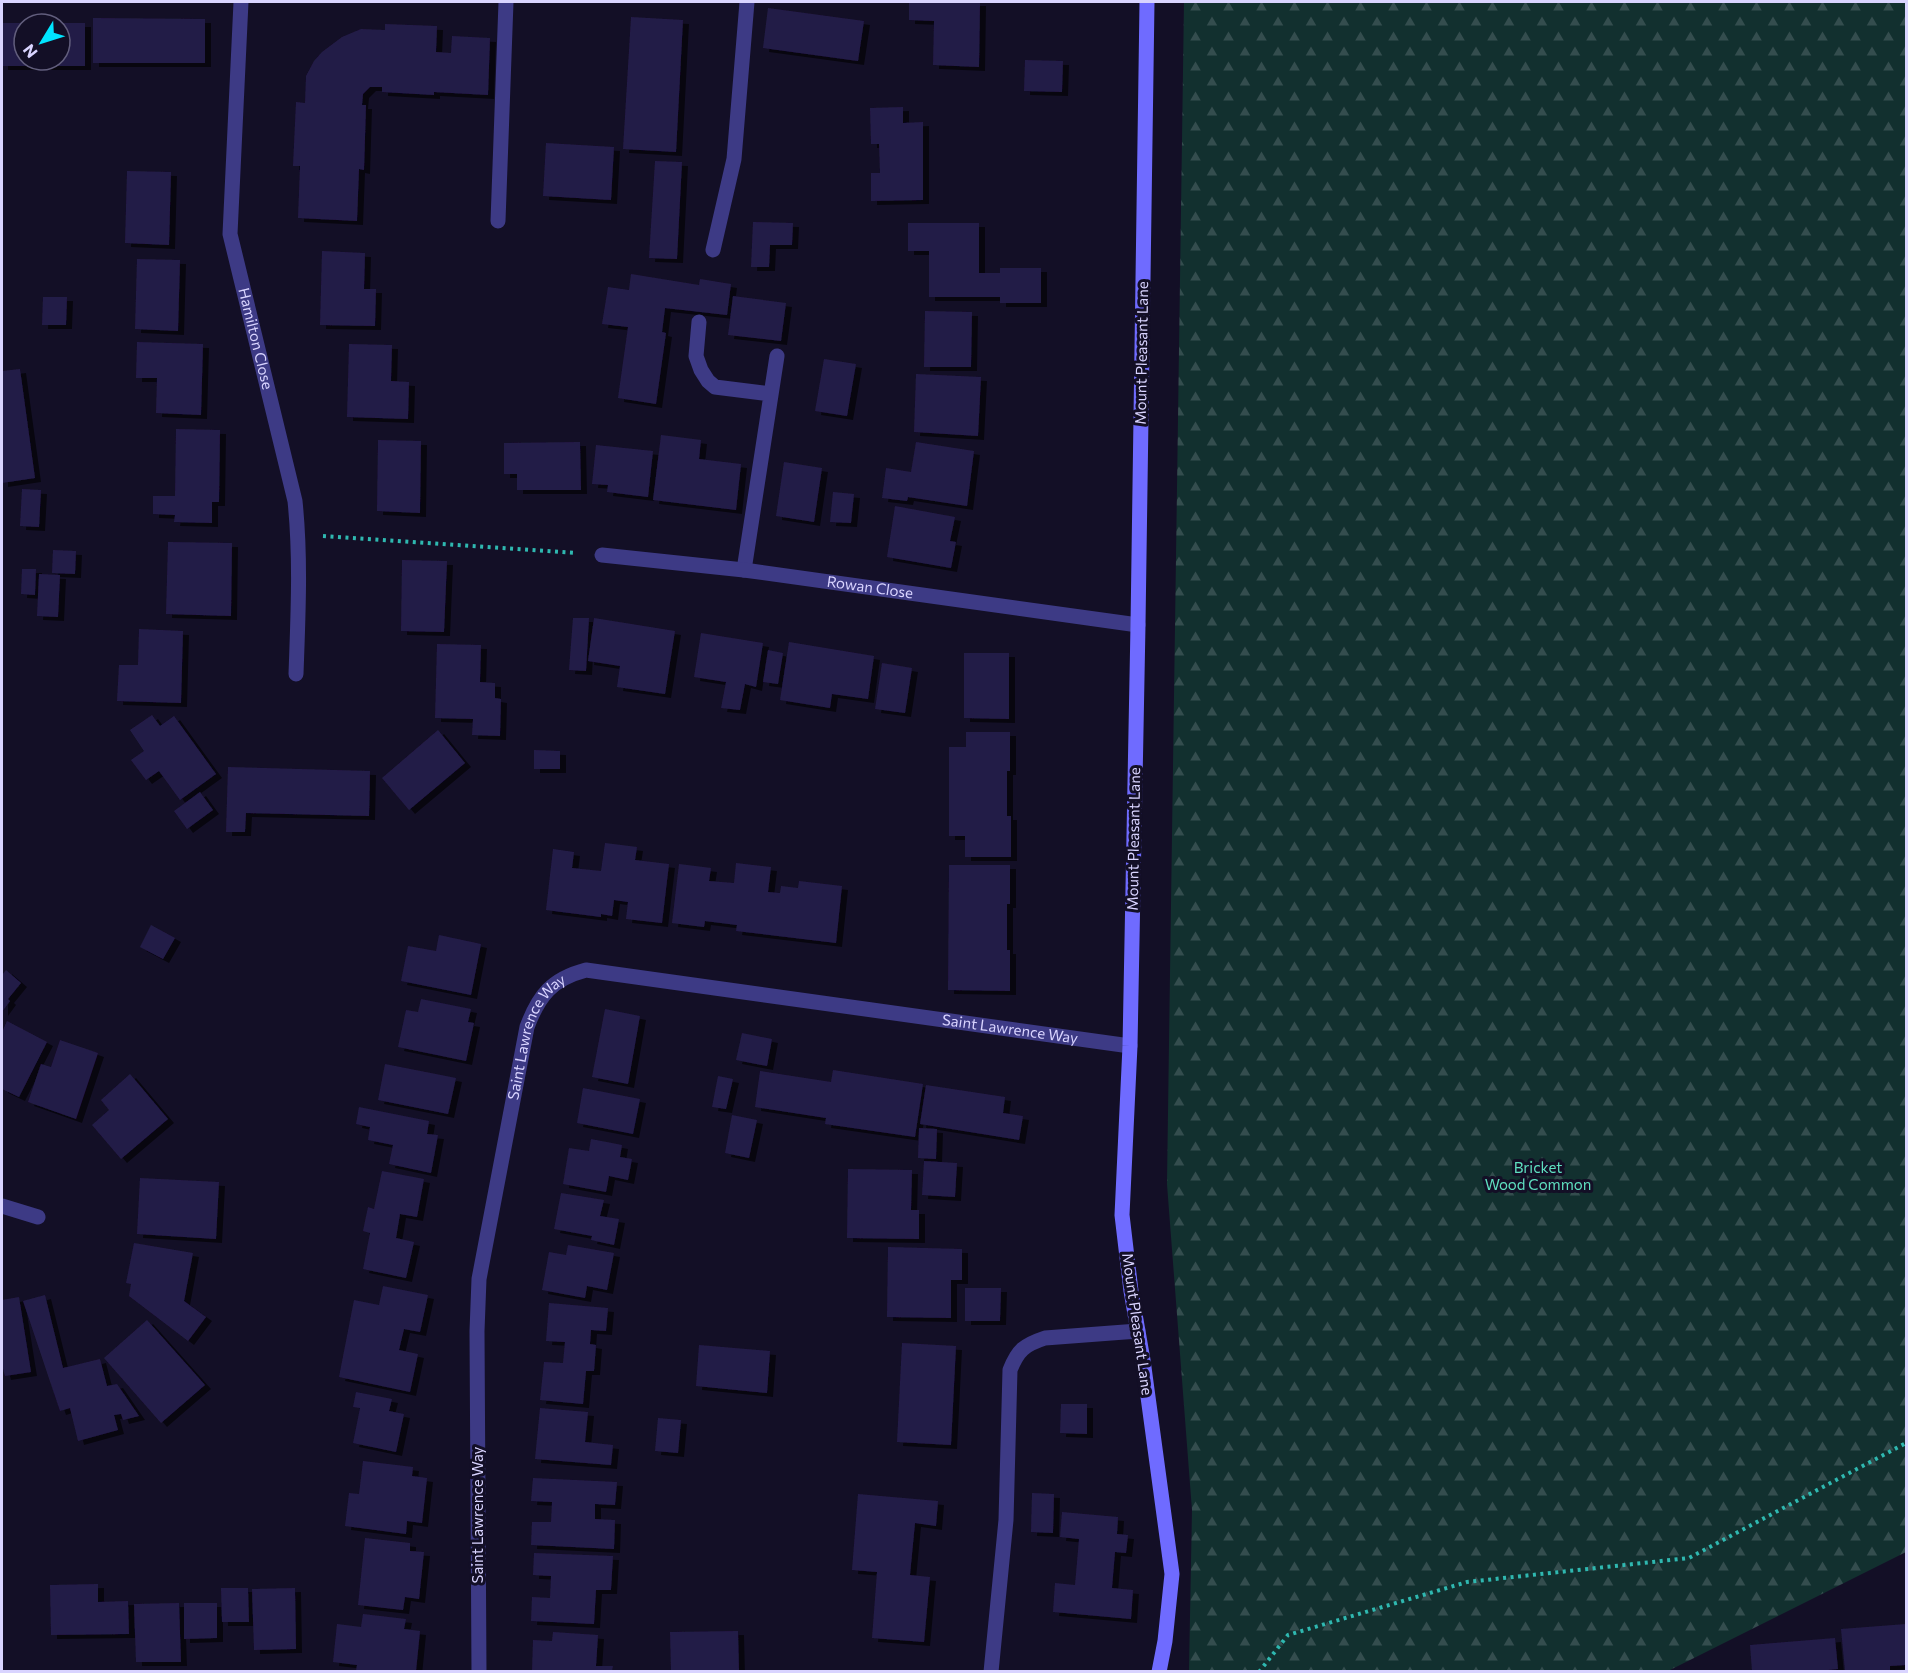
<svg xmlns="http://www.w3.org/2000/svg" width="1908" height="1673" font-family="Commissioner,sans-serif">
<defs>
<pattern id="forest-firs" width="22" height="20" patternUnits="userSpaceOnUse" patternTransform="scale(1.5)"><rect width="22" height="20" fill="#12302f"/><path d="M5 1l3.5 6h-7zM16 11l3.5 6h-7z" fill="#344d4e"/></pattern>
<filter id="shadow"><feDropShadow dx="6" dy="4" stdDeviation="0" flood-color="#0009"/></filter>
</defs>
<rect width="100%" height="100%" fill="#130f26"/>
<path fill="url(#forest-firs)" d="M1184,2H1906V1552L1668,1671H1189L1192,1510L1167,1184Z"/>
<path fill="#241b47" filter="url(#shadow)" d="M909,2H980L979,67L933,65L934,21L909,20Z
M768,8L864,21L858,61L763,48Z
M631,17L683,20L676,152L623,149Z
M93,18L205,19V63H93Z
M2,23H24V60H60V23H85V66H2Z
M385,24L437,26L436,52L451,53L452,36L490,38L488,95L434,92V95L382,92V87H370L363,94L362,105H366L364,170L359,169L357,221L298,218L300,166H293L296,102L305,103L306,76L314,61L322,52L342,37L361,29L385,30Z
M1025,60L1063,61L1062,92L1024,91Z
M903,107V123L923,122V200L871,201V173H880L879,144H871L870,108Z
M546,143L614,147L611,200L543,196Z
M655,161L682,162L677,259L649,258Z
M127,171L171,172L169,245L125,243Z
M753,222L793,223L792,245H770L769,267H751Z
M908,223H979V273H1000V268H1041V303H1000V297H929V251H908Z
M322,251L365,253L364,289H376L375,326L320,325Z
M137,259L180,260L178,331L135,329Z
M631,274L699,285L700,279L731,284L727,315L665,308L662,332L666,333L656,404L618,398L628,327L602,324L608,287L629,290Z
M733,296L786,303L781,341L728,335Z
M43,297H67L66,325H42Z
M925,311L972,312L971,367H924Z
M137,342L203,344L201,415L156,413L157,378H136Z
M349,344L392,345L391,381L409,382L408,419L347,417Z
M824,359L856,364L847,416L815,411Z
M20,369L35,478L2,483V371Z
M916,374L981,377L978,436L914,432Z
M176,429L220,430L219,502H212V523L174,522L175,515L153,514V496H175Z
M661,435L701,440L699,459L741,464L736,510L653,500Z
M378,440L421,441L420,513L377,511Z
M580,442L581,490H517V474H504V443Z
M916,442L974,451L967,506L908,497L907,501L882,498L886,468L911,472Z
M596,445L653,451L648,497L607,492L608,485L592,484Z
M784,462L822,468L814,522L776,516Z
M22,489L41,490L39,527L20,526Z
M833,492L854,494L851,523L830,522Z
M895,506L955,517L950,541L956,542L951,568L887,557Z
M168,542L232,543L231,616L166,614Z
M53,550L76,551L75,574L52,573Z
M402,560L447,561L444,632L401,631Z
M22,569H36L35,595L21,594Z
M39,574L60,575L58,617L37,616Z
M573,618H589L586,671L569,670Z
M594,618L675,631L665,694L617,687L620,666L588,661Z
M139,629L183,631L181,703L117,701L119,665H138Z
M701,633L763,643L756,687L745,684L740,710L721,708L726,682L694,677Z
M789,642L874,656L868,699L832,694L830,708L780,700Z
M437,644L481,645L480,682L495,683V698L501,699L500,736L472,735L473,719L435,718Z
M768,650L783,653L778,684L763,682Z
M964,653H1009V719L964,718Z
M882,663L912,668L905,713L875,709Z
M152,715L160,726L174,716L216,774L180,800L159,771L146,780L131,760L144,751L130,730Z
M438,730L465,763L409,810L382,778Z
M966,732H1010V771H1007V816H1011V857H965V836H949V747H966Z
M534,750L560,751V769H534Z
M228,767L370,771L369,816L246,813L245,832H226Z
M200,792L213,810L187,829L174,811Z
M605,843L637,847L635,860L669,864L662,923L626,919L628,902L614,900L612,916L601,914V917L546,910L553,849L574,852L572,868L601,871Z
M736,863L771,867L768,892L780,893L781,886L798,888L799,881L842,886L836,943L736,931L737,925L705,921L704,927L672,923L679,864L711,868L709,881L734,883Z
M949,865H1010V904H1007V950H1010V991L948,990Z
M151,925L175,938L163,959L140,947Z
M439,935L481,944L471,995L401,981L408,946L436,951Z
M6,970L21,983L8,999L10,1001L2,1012V975Z
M421,999L471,1009L468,1022L474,1023L466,1061L398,1047L406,1010L418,1012Z
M605,1009L640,1016L628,1084L592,1077Z
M7,1021L47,1042L19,1097L2,1089V1032Z
M742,1033L772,1039L767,1066L736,1060Z
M60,1040L98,1053L76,1119L28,1102L41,1064L51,1067Z
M385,1064L456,1078L448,1114L378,1100Z
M833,1070L923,1084L915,1137L825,1124L826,1118L755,1107L760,1071L831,1082Z
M130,1074L168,1119L121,1159L92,1125L109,1110L101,1100Z
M718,1076L733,1079L726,1109L712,1107Z
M926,1085L1005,1097L1003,1113L1023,1116L1019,1140L920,1124Z
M583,1088L640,1099L633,1134L577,1123Z
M359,1107L429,1121L427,1134L438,1135L431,1173L389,1164L393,1145L368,1140L370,1127L356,1124Z
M732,1115L757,1120L749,1158L725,1153Z
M919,1128L937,1129L936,1159L918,1158Z
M591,1139L622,1145L620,1157L632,1159L628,1180L609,1176L606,1192L563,1184L569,1148L589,1151Z
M924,1161L957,1163L955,1197L922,1195Z
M848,1169L912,1170L911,1210H919V1239L847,1238Z
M382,1171L424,1179L417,1217L400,1214L396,1238L414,1242L406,1278L363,1269L370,1233L363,1231L368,1207L374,1209Z
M140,1178L219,1182L216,1239L137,1234Z
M561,1193L604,1200L600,1216L619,1219L614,1245L591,1240L592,1236L554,1229Z
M134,1243L193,1253L184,1301L206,1317L188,1341L129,1296L131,1284L126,1283Z
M568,1245L614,1253L607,1290L587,1286L585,1298L542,1290L549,1252L566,1255Z
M888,1247L962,1249V1280H951V1318L887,1317Z
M383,1286L428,1295L420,1332L404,1329L399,1350L418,1354L410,1392L339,1377L354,1300L379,1305Z
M965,1288H1001L1000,1321H965Z
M45,1295L63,1368L100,1359L107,1386L117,1384L139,1416L123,1420L121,1414L114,1415L118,1430L78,1441L70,1408L60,1411L23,1301Z
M19,1297L31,1372L5,1376L2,1365V1300Z
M549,1303L608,1308L606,1331L591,1330L590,1344L596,1345L594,1371H586L583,1404L540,1400L544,1362L563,1363L565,1342L546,1341Z
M147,1320L205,1385L161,1423L104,1358Z
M902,1343L956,1346L951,1445L897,1442Z
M699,1345L770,1351L767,1393L696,1386Z
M356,1392L392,1399L389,1411L404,1414L396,1452L353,1443L360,1408L353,1407Z
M1061,1404H1087V1434L1060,1433Z
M540,1408L588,1412L585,1442L613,1445L611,1465L535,1459Z
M658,1418L681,1420L678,1453L655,1451Z
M363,1461L413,1467L412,1476L427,1478L422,1523L407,1521L406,1534L345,1526L349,1493L359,1494Z
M533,1478L617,1482L615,1505L595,1504V1519L615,1520L614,1549L531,1545L532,1522H551L552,1502L531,1501Z
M1032,1493L1054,1494L1053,1533L1031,1532Z
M858,1494L938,1501L936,1526L915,1523L910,1575L930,1577L924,1642L872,1638L877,1572L852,1570Z
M1062,1512L1118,1517L1117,1534L1128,1535L1126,1553L1115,1552L1112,1588L1133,1590L1131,1619L1053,1612L1055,1583L1075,1585L1079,1539L1060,1537Z
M365,1538L410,1543V1551L424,1552L419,1599L405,1597L403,1610L358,1605Z
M534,1553L613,1556L611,1590H596L594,1624L531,1621L532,1597L550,1598L551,1576L533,1575Z
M98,1584V1602L128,1601L129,1634L51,1635L50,1585Z
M221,1588H248L249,1622H222Z
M295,1588L296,1649L254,1650L252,1589Z
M179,1603L181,1662H136L134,1604Z
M184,1603H217V1638L184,1639Z
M363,1614L406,1619L404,1629L420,1631L416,1671H356L357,1665L333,1662L337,1624L361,1627Z
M1906,1624V1665L1890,1666V1671H1845L1841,1629Z
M738,1631L739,1671H671L670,1632Z
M553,1632L598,1635L596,1666H613L612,1671H532L533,1640L552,1641Z
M1835,1638L1838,1669L1828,1670V1671H1752L1750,1645Z"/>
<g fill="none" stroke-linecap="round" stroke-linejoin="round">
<path stroke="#2fb8b0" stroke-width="4" stroke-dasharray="3 4.5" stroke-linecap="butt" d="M323,536L576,553
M1259,1672L1288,1635L1467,1582L1689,1558L1906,1443"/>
<path stroke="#3d3a85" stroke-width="15" d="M498,221L506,2
M713,250L734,159L747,2
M699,322L696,356L701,370L708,381L715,387L771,394
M744,570L777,356
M991,1672L1006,1520L1010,1370C1018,1350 1024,1345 1045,1338L1138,1331"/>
<g stroke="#3d3a85" stroke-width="15">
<path id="s1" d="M241,2L230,234L295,501C301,559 298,616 296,674"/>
<path id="s2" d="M602,555L744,570L1138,625"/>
<path d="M2,1206L38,1217"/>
<path id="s3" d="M479,1672L477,1331L479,1279L527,1027C539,995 552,979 586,970L1130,1046"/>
</g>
<path stroke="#6f6bff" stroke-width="15" d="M1147,2L1138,625L1130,1046L1122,1215L1131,1291L1143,1360L1172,1574L1165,1641L1159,1672"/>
</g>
<g text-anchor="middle" stroke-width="6" stroke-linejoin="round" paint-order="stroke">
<g font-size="15" fill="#d9d4ff" stroke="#130f26">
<text dy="5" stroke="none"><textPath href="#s1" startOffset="340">Hamilton Close</textPath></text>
<text transform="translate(1142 353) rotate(-89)" y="5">Mount Pleasant Lane</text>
<text dy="5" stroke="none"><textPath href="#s2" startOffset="270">Rowan Close</textPath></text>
<text transform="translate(1134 839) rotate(-89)" y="5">Mount Pleasant Lane</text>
<text dy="5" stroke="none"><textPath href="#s3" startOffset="1164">Saint Lawrence Way</textPath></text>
<text dy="5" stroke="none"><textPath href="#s3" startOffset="644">Saint Lawrence Way</textPath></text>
<text transform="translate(1137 1324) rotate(82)" y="5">Mount Pleasant Lane</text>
<text transform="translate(478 1515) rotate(-90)" y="5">Saint Lawrence Way</text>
</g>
<g font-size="15" fill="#5fe0c0" stroke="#130f26">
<text x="1538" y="1173">Bricket<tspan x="1538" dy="17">Wood Common</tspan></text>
</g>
</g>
<rect width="1908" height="1673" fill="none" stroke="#d9d4ff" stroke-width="6"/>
<g transform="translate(42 42) rotate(232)"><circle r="28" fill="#130f26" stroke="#625e7d" stroke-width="1.5"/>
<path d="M0-4.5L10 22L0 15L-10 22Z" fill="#00e5ff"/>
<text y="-9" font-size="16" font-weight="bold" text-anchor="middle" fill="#d9d4ff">N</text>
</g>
</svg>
